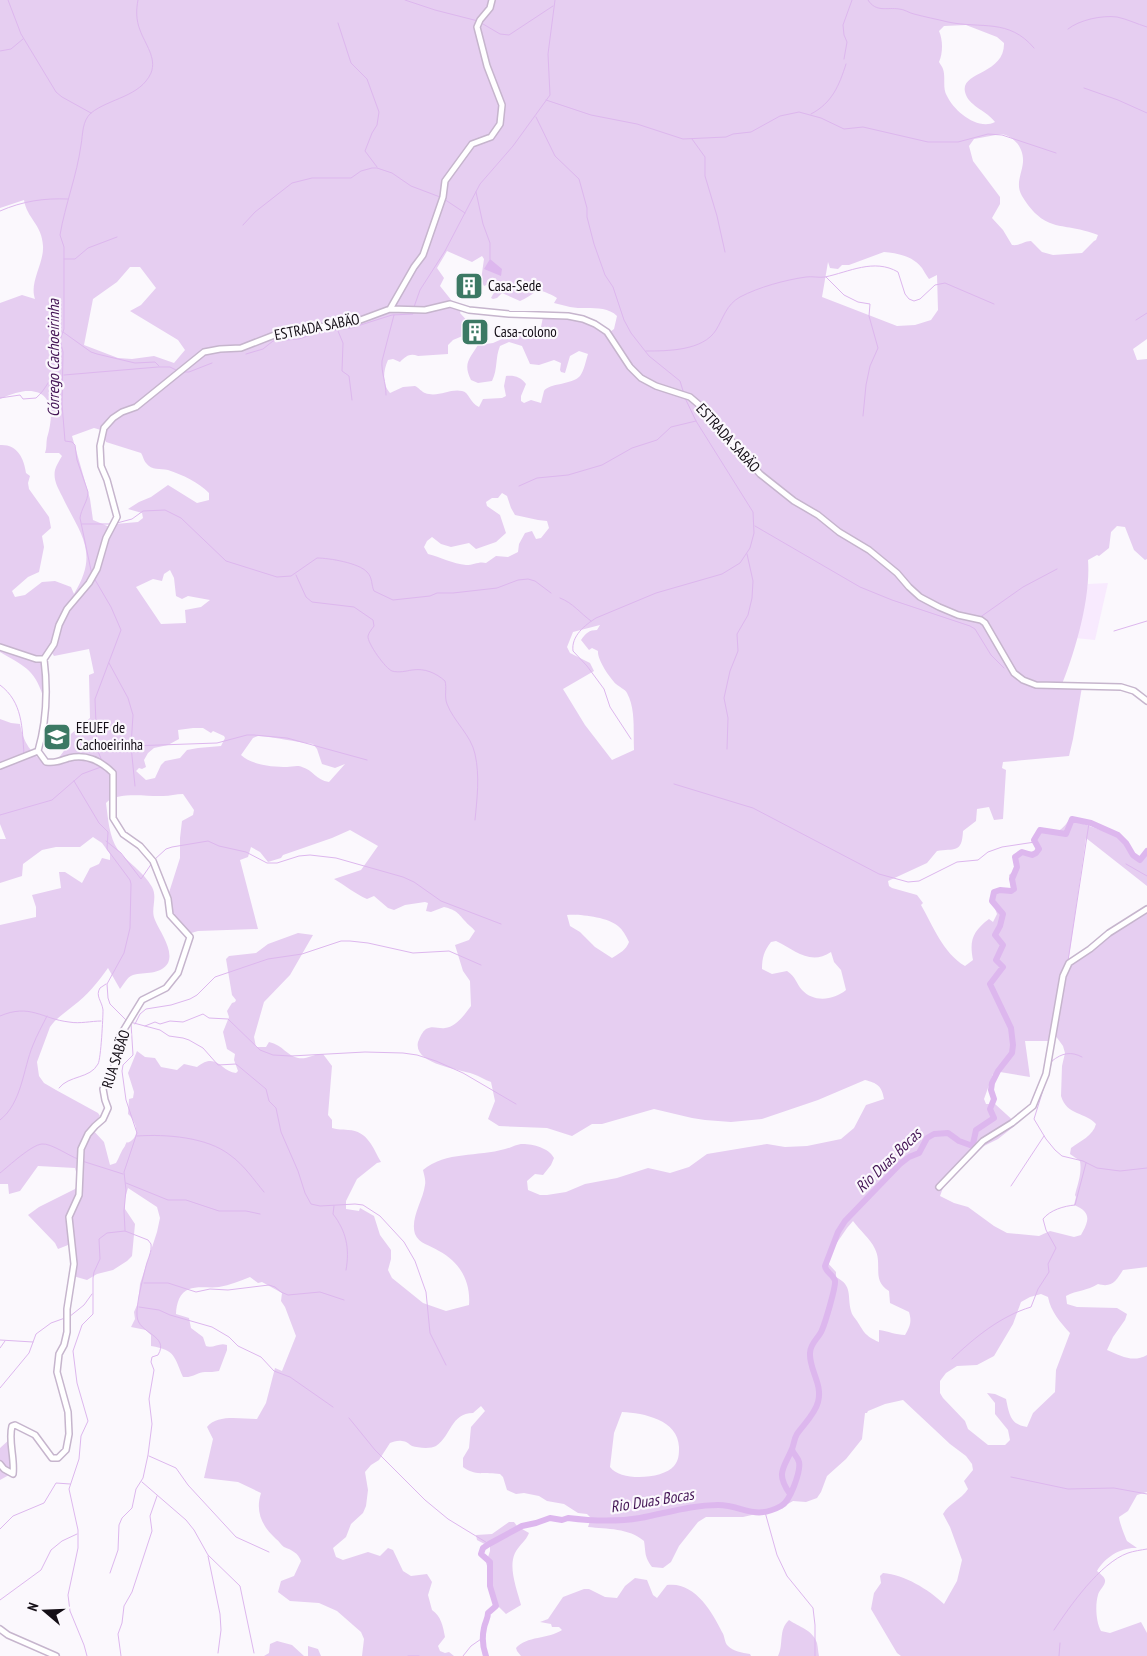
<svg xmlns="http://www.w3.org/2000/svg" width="1147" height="1656" font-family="'PT Sans Narrow',sans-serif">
<rect width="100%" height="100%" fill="#fbf8fd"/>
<path fill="#f8eafe" d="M1108,583L1095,640L1075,638L1088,584Z"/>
<path fill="#e6cef1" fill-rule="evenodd" d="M0,0H1147V339L1133,349L1137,360L1147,359V559L1145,560L1134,550L1125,527L1117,526L1111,532L1109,548L1099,556L1097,555L1088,560C1091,598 1075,653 1060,689L1082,687L1073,739L1069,756L1003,762L1002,768L1006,770L1003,819L994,820L989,807L977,809L976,821L963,831C962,854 954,848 937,851L927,863L888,881L889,886L892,888L917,895L923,903L921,905C933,926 943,953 965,966L973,960C969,940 973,931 989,919L993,922L997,914L991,898L992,893L998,888L1011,889L1009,875L1016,869L1015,854L1022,851L1036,852L1033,838L1039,829C1055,835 1061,833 1070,818L1073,817L1075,821L1115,835L1128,842L1133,855L1140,856L1147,850V886L1086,838L1068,963L1147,906V1267L1123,1270C1116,1281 1112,1288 1098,1284C1087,1291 1077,1290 1066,1296L1067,1304L1077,1307L1117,1308L1127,1314L1125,1320L1113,1337L1107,1350C1121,1356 1133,1363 1147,1355V1492L1137,1495L1128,1511L1119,1517C1119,1521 1125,1537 1127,1541C1130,1543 1134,1546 1137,1548C1121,1547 1105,1557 1097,1571C1100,1574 1104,1576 1105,1580C1106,1585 1099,1590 1098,1595C1095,1605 1096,1622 1101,1631L1110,1633L1141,1622L1147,1633V1656H901L897,1653L871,1609L874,1593L881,1583L880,1576L883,1573C905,1575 928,1589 944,1604L957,1581L962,1560L950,1527L943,1514C949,1503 961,1500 968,1489L964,1481L973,1470L972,1464L966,1456L950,1444L903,1400L885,1404L868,1411L867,1413H865L862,1439L846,1459L827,1476L821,1492L817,1498L806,1502L793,1501L779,1509L743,1517H706L698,1522L679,1546L671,1562L663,1568L652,1567C644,1556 646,1553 644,1541C629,1528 607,1529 588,1527L591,1518L587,1514L578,1513L564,1504L547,1501L539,1496L524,1493L516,1494L507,1490L503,1477L500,1474C486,1472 474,1476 463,1467V1458L469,1448L471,1427L485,1411L481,1406L473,1413C451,1413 451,1436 436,1446C431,1449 418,1448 412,1446C409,1444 406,1441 402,1441C398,1440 393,1442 390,1443L379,1460L371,1465L365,1472L368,1490L366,1506L363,1513L351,1524L346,1537L333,1548L336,1557L343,1560L368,1552L380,1556L388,1548L393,1550L403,1571L411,1576L427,1574L432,1582L428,1595L432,1610C441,1616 443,1626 445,1637L438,1646L440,1651L445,1653L449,1652L454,1656H362L364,1639L361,1632L337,1611L319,1603L290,1601L278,1592L281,1581L294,1576L301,1561C298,1553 292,1550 284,1547C281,1545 279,1541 276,1539C262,1526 255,1512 261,1493L238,1482L204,1478L213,1439L207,1427C217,1414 241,1419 257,1419L266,1403L275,1368L282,1371L296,1336L285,1307L281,1301L282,1293L262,1282L258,1283L250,1277C240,1281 230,1285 219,1287C205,1289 187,1282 179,1299C177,1304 176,1309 176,1314L189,1318L191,1328L203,1337L206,1346C213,1349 219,1342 227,1345V1350L219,1371C214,1372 210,1372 205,1372C198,1372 193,1378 183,1377C174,1357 176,1350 151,1346V1335L146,1330L131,1327L135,1319L134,1312L138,1303L140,1284L157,1232L160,1218L157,1207L128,1188L125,1198V1209L135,1224L132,1256L127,1261L113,1270L97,1274L87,1280L73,1276L70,1249L68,1245L58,1249L55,1243L28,1215L39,1207L75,1189L79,1183L75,1168L38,1166L20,1191L9,1194L8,1184H0V925L36,917V907L32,895L61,888L59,872H65L82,883L90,868L99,864L102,858L110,860V854L102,843L93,837L80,847H56L42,850L23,864L22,876L0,883V839H6L0,824V719L11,723L20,724C23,743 32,754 47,765L58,759L66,748L65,739L90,718L89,675L94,673L89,649L54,656L52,653L47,660L43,696C34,668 23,666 0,652V445C17,444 24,458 26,473L30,476L28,483L29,489L49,517L51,528L42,536L44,547L39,572L28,577L12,591L15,597L25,595L42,582L55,581L71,587L74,594C100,552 80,534 62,496C58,488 53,480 55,470C56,466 59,461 62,456L59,453H45C47,448 46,443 47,438C60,395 39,380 0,399V303L22,295L35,299C29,282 44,264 43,246C42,224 27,219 24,200L0,208ZM966,25L997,37L1004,43C1005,76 956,71 966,95C971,107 987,111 995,122C978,131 954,111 947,96C942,88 946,78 943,69C942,66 940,64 939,62C943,53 943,40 939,31L944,26ZM1001,134C1014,136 1024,148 1023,162C1022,174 1015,184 1022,196C1046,235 1063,221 1098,235L1096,240L1094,241L1082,253L1053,255L1042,252L1031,241C1024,241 1020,246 1012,245L1003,230L992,218L1000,204V197L973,161L969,146L974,139ZM447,251L472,262L482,256L484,259L481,280L484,286L493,282L498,285L491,298L493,299L497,298L502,293L520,301C541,292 533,285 557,298L554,303C559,304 565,306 570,307C585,310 605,304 617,316L614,329L607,334L589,321L572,318L543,317L540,332H518L493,343L486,344L472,333L471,325L460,313L462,307L456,306L440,286L444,278L437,268ZM884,252C897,253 913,256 922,268C924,271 926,275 929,279L937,275L938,310L931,320L915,325L897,326L822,297L828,262L830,268L838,269L842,265H849ZM130,267H140L156,288L141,305L130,311L178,340L185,350L174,363L154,356L132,359L118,358L84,345L93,299L117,282ZM465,335L474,337L479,343C471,358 462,362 471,380L478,383L492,381C498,369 495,358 500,346L509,342L522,346L530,364L539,365L554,360L561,363L560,370L561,372L565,373L570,356L579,351L588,354C586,360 584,371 580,376C572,385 549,383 544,391C543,395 542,399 541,403L531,400L524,403L521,401V396L526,384C521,377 514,375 506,376L504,386L506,396L502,398L483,399L479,407C470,403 469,392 462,391C450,388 438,398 425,393C422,392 419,388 415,386L403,387L390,393C382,384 383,371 388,360L393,359L400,362C406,356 410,353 418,356L448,354V345L453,340ZM94,428L101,430L106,442L141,453C143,456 144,461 146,463C152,471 160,468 168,470C183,475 198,482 209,493V500L197,503L168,485L151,497L139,502L128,509L142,513L143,518L138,522L115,524L112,528L93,520L90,499L72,436ZM502,493L507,496L511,508L515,515L538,520L547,521L549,528L541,538L536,539L532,531L525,533L519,544L518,552L508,557L496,556L486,563C479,561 474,565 466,565C453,564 440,557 428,554L424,547L427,541L432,537L441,544L451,547L469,543L476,549L496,542L506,533L500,515L487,506L486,502L492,498H498ZM170,570L174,578L176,596L182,599L188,596L210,600L201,607L185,610L186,623L161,624L136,587L153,579L162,581L164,574ZM600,625L597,630C589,630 586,633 581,640L589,650L592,648L598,651C597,659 609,677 616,684C619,687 625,689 627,693C636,709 633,732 634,750L612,760L585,725L563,689L594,671L590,663L570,653L567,647L573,632ZM193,728H203L211,733L213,731L224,736L225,738L221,746L198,748L187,750L180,758L165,761L161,765L155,778L146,780L136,771L139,768L142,769L146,767L144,760L148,753L154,748L168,745L179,739L178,730ZM258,736C277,737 294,742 313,744L317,749L322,764L335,768L345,764L329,782C316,780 313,770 302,767C298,765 291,767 287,767C273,767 251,765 241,755L253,738ZM183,794L194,810L193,815L182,821L180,838V858L166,902L172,920L188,934L198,931L258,929L240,860L248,857L251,847L260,852L268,862L281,858L283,855L332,838L350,830L378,846L361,870L334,879C345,885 355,894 367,899L374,896L388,908L394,910L405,905L425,902L428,903L426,911L431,912L444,907C456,910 457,912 465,921C468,925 472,927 475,931L469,940L455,945L463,971L470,981L471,1006C465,1014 456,1027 445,1028C438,1029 433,1025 426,1029C422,1032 420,1037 418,1042C413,1064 459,1069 473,1074C479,1076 485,1080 491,1082L495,1101L488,1119L499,1126L547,1128L572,1136L592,1124H602L654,1109L692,1118L705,1120L731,1122L762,1119L818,1100L865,1080C877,1083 882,1086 884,1099L866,1105L854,1128L841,1139L807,1146L785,1147L767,1144L707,1154L689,1167L670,1173L648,1168L617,1178L585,1184L566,1192L547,1195H540L528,1190L527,1181L535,1174L543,1175L551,1165L554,1158C549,1148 533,1144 523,1144C516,1144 511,1148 505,1149C478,1157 446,1151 423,1170C424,1175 426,1180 425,1185C423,1201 410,1218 415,1234C419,1244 430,1245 439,1251C460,1262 471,1282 469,1305L446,1311L423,1303L392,1278L388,1270L391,1259V1250L380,1235L374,1216L360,1208L359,1211L346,1209V1201L357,1179L377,1163L381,1162C373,1148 368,1131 348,1130C342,1129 338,1130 332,1128V1120L328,1115L332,1066L323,1054C314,1053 307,1060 298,1058C287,1056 283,1045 269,1042L266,1047H256L254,1037L264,1002L290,975L313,935L298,933L268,944L256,953L229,956L226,959L232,995L236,1000L235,1002L232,1003L227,1011L229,1017L223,1032L227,1049L235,1054L234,1060L238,1071L236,1073C221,1072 217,1051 197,1067L184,1064L177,1070L161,1067L155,1058L145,1057L137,1051L128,1073L134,1092L133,1098L129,1099L128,1114C135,1120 141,1134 131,1141C125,1145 128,1139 125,1146C121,1151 119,1158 116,1163L110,1165L104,1142L91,1128L100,1116L98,1113L56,1090L44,1083L39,1076L37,1062L50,1027C56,1018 65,1013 73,1006C87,996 98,982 108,968L120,989C124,984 127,977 133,975C144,972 161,975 168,963C174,950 160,932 155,920C150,909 158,898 152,887C144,872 128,863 118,850C109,837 108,818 106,803C117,791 148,797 163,796C170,796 176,794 183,794ZM567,915C580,914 607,917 618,926C623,930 626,936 629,942C626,950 620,953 612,958L595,947L580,932L570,926ZM776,941C795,950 810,966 831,952L834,962L841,970L846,990C834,1000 814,1003 802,990C796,983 796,977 787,971L772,974L762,969C762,958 764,951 771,942ZM1055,1035L1063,1046L1065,1053L1062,1066L1061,1096C1067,1116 1086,1112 1096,1124C1093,1136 1080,1141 1071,1148L1070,1154L1080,1161C1082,1173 1078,1183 1075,1195L1076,1197L1074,1205C1092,1212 1089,1221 1081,1235L1074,1237L1050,1231L1039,1236L1007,1233L994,1226L968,1207L954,1203L940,1196L944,1185L949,1179L984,1146L998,1139L1017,1124L995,1104H986L984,1099L993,1074L998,1076L1000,1072L1030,1077L1025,1041H1052ZM853,1221C860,1231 870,1238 875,1249C883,1265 871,1280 889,1291L890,1303L909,1312C912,1322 910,1326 905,1335C896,1335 888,1331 879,1330V1342C865,1336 864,1332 857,1321C854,1317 852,1315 851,1311C847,1295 853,1286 836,1277V1272L825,1260L847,1228ZM1041,1294L1048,1297C1051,1312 1060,1322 1070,1333L1056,1370L1055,1392L1033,1413L1027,1427C1010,1425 1009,1413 1006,1399L995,1394L987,1393L995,1403V1414L1008,1430L1010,1440L1005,1445H988L968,1429L965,1421L943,1398L940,1393V1381L946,1373L957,1366L977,1365L994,1356L1013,1324L1021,1302L1030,1297ZM622,1412C644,1413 678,1420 679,1447C679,1454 679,1460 674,1466C663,1479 621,1482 610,1467L614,1433Z
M10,1439L12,1471L9,1475L0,1480V1448Z
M509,1522H514L517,1526L529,1533C526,1541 519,1545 515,1553C508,1568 517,1589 521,1605L506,1614L495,1603L491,1596V1577L486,1563L490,1551V1547L477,1540L476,1535L492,1534Z
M635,1578L647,1580L653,1595L657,1598L667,1585C694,1581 712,1611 722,1632C725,1636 724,1642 728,1646C733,1651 742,1653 750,1654L751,1656H521L517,1651L516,1648C526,1636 549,1639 562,1630L559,1627H552L551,1624L540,1622L548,1619L563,1597L584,1589H589L605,1597L617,1598L625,1586Z
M789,1620C799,1627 813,1630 817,1643C818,1647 818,1652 819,1656H778C784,1644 778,1630 789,1620Z
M277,1641L292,1645L304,1656H264L269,1653L270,1644Z
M308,1646L318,1649L321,1656H308Z"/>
<path fill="#ddb7ee" d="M490,259L502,269L501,276L484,269Z"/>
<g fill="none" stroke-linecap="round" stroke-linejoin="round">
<path stroke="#ddb7ee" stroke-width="1" d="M8,0L21,34L56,92L62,97L91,113
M405,0L435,10L478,21
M868,0C876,13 887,7 899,9C904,9 909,13 914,14C925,17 936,19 948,22C981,29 1009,18 1034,48
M338,23L351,63L367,79L379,112L377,125L372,133L365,151L377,167
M483,24L500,34L509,35L553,6
M1068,29C1079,20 1102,15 1117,17C1127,19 1137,24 1147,27
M0,51L11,49L23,39
M844,59L847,42L844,35L843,25L852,0
M1084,88L1118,100L1147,113
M546,100L591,115L637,124L683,139L726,137L733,134L751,132L780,116L799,112L821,118L844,129L863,127L928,142H958L988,134L1002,135L1056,153
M811,114C832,103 839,86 846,64
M536,117L555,156L579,179L587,208V217L594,244L605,275L613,287L624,320L631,333L649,356L680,381L684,394
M692,139L705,157V176L717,216L725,252
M476,192L483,224L490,243V259
M444,199L465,213
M0,211C23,201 44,198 68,199
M243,225L255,212L292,183L312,178H351L361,171L372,168H377L392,173L411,186L440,197
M64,259H75L88,248L117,237
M826,277L844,295L858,302L870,304L869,316L878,348L870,366L866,385L863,416
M414,307L420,290L445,251L480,184L513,146L550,95L548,54L555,0
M1136,320L1147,313
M338,331L343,343L342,371L349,376L352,400
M63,332L91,352L97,354L135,363L155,362L159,366
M646,351C667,351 703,351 716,330C724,317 726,305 740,297C759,287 785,280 806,277C812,276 819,278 825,277C849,272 874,258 898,272L905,294L909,299L914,301L920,299L935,285L945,283L994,304
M246,354L263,349L273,341L299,339L320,332L351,328L392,315L413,314V311
M182,372H189L212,363
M64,375L158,367H170L178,371
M386,395C386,382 381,372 382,361L394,315
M0,398L20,395L23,399L36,398C47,389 51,374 62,365
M519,486L537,478L568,475L602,465L632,448L657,440L671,427L696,421
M117,523L132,519L143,511L165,510L181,518L226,561L277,577L291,576L317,558C329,558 359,563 367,572C373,578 371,585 374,591L393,600L430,596L437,593H453L497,588L518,580L528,579L535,581L551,593
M82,524H110
M755,526L860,587L892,600L970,626L975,629L991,655L1004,668
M92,575L80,518C81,509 88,501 88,492L77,460L75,445L72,442L65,441L62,404L63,352L60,340L64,329V247L60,235C65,205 77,175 81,145C83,134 82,121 91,113C110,98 140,97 151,73C157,58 145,44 140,30C136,20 136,10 138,0
M296,575L306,597L312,602L354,607L373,620L374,626C372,629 369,632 368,636C367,643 386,669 392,671C399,673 406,671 412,670C425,668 436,673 445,681C447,688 444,696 447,704C454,722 471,735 475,754C480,776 477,799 475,820
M94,578L111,607L121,630L95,699L97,749L102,761
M560,598C573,603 580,613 591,621
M979,618L1023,587L1057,569
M1114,631L1147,621
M109,663L128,698L133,715L131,746L135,786
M0,685C23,702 22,728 24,754
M631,739L610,707L604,689L587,666L573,651C571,636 585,625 596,618L656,593L722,574L740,563L750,548L754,533L753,512L696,421L685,398
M131,746L217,743L247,735H254L287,738L367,760
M727,749L728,718L724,698L730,671L738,651L737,634L748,615L752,598L753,581L747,554
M74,781L99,823L108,832L107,849L130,880L131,884L130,928L124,953L107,984L108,998L110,1004L126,1020
M674,784L753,808L879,874L908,882L919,881L957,862L978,860L988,852L1002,847L1035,842
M0,815L52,800L82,774L101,767
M106,841L121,853L141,879L152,863
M154,860L166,849L172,847L208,841L219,846L246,852L267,863H277L299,856L310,855L336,858L403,877L414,882L441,901L501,924
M1126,864L1147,876
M1068,961L1089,823
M0,1016C30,1003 42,1019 69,1022C80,1024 91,1021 101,1021
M130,1022L160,1030L169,1036L183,1038L189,1040L203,1048L218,1065L236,1064L266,1089L269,1101L276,1108L281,1132L298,1171L305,1193L311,1204L320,1206L355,1204L363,1205L380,1216L404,1242L415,1261L426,1292L430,1333L446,1365
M135,1024L140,1014L146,1009L171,1005L190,999L197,995L215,977L268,959L302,954L341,941H350L368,943L413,953L449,951L481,965
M145,1026L155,1022L160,1024L170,1021L183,1022L203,1014L209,1018L228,1019L260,1050L273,1055L291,1056L365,1052L403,1053L417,1055L436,1061L463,1073L516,1104
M1082,1057C1071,1051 1062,1053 1052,1061L1034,1119L1046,1139L1055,1150L1062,1156L1083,1161L1097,1168L1120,1171L1147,1168
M59,1088C69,1075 90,1079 98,1064C101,1059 103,1017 103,1010C102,1001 95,996 100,988L106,984
M0,1120C22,1103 23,1069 33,1045C37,1035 42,1026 47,1016
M137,1136C166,1134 207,1137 230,1155C244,1165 254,1180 264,1192
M82,1161L123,1174
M0,1173C9,1166 31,1145 42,1144C51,1143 69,1156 78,1159
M126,1183L168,1200H186L219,1211H246L260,1214
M1011,1186L1044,1136
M334,1206L333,1214C346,1231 350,1248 346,1270
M125,1230L124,1211L126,1190L124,1172L137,1133L126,1100L122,1071L123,1065L133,1055L131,1023
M144,1283H168L196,1292L210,1289L228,1290L269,1285L275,1287L281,1292L288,1295L320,1292L344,1300
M139,1307L159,1310L170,1315L212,1327L229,1337L238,1346L261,1357L274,1371L290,1377L333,1407
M69,1317L84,1305L92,1294
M0,1340L33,1342
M0,1348L5,1341
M952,1359C975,1337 1001,1316 1031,1307L1038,1289L1049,1272L1048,1264L1056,1248L1046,1230L1043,1219C1050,1210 1064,1206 1075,1205L1086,1163
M0,1388L29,1353L36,1334L51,1323L65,1318
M349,1418L375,1450L425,1500L448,1519L489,1544
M149,1456L176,1468L188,1485L236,1537L269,1552
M1011,1477L1068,1489L1114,1488L1147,1494
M142,1482L186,1520L194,1530L208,1555L240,1586L254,1653
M765,1512L777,1555L787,1576L813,1608L815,1625V1656
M0,1529L13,1516L44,1503L56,1483L70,1484
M208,1556L220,1614L221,1630L218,1653
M110,1573L118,1550L119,1525L122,1518L132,1508L136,1489L143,1478L148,1455L152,1424L149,1399L154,1370L151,1362L152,1357L158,1355C170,1335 138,1334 137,1316C136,1304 143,1278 146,1266C148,1258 152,1252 151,1244L148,1240L125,1231
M0,1600L41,1570L51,1550L62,1541L77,1534
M1054,1630C1070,1606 1100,1563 1128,1553C1134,1551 1141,1550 1147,1549
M87,1656L84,1645L70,1611L68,1595L78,1548V1530L69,1489L79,1459L81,1436L88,1421L77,1383L73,1351L82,1325L93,1314V1278L94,1272L100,1259L99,1239L107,1233L125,1231
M121,1656L118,1634L122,1623L124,1606L132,1592L152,1531L150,1516L157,1496
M408,1656H419
M463,1656L471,1646L484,1637
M1059,1656L1060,1643"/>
<path stroke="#ddb7ee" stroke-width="6" d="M790,1494C775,1473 784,1468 792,1449C794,1444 794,1439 797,1434C804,1424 815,1414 818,1402C823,1384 809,1370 810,1353C810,1343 819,1338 822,1330C825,1323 836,1287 835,1281C834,1275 826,1273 825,1266L838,1232L845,1221L900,1164L909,1157L919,1153L927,1138L934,1134L948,1133L959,1141L970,1145L973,1144L976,1130L994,1118L990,1109L994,1099L991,1090L992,1083L998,1071L1012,1053L1013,1045L1011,1028L990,984L1003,967L996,960L1003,945L995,935L1000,926L1003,914L992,901L994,892L1000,890L1011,891L1014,889L1012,879L1017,867L1015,857L1022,852L1032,855L1036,853L1039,849L1034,840L1040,830L1066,834L1072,819L1091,823L1118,835L1126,843L1133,855L1140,860L1147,851
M486,1656C483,1648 482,1637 484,1628C485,1622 488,1619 488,1613L496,1606L490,1586V1562L481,1554L483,1548L489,1544L522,1526L536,1523L550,1518L562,1520L568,1518C592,1521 616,1522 640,1518C667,1513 691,1505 718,1505C743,1505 754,1521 781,1506C790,1502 801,1471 799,1462C798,1457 793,1454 792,1449"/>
<defs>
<path id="minor" d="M390,309L414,267L423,255L443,197L445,181L472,144L491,137L500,124L502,105L487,66L477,27L480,20L490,8L492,0
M0,647L36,659H44L54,644L59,625L67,609L89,583L97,569L106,538L117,517L107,480L101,466L100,446L104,428L113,418L122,412L136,407L204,352L220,349L241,348L277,334L311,327L335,326L355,322L390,309L425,310L450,304L469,310L509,314L568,316L583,319L595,324L607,332L630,367L641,378L656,386L690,397L704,409L760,474L794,501L818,515L839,532L869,550L897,573L909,587L920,597L939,607L958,615L981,620L985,623L1014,673L1023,680L1036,685L1121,687L1134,691L1147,701
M38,751C47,720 48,691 44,659
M0,766L38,751
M939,1187L983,1141L1012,1123L1033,1106L1046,1074L1063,976L1069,963L1090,949L1109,933L1147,909
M0,1464L4,1469L13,1474C15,1458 8,1441 12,1426L15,1425L35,1435L52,1458H58L66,1450L69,1434L68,1412L57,1372L59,1354L64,1345L67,1332V1309L74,1264L69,1217L79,1195L81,1149L88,1134L95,1126L103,1119L108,1108L105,1100L103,1089L114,1067L115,1056L120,1036L142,1000L166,988L178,973L190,937L170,915L168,899L153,861L140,846L123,834L113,818V773C101,761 86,754 69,758C60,761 55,763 46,762L38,751
M0,1629L8,1635L56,1656"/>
</defs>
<use href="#minor" stroke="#c6b5cd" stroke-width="8"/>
<use href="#minor" stroke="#fff" stroke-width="5"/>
</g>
<defs>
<symbol id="building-square" viewBox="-11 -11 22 22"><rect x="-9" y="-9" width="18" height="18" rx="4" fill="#3c7964" stroke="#fbf8fd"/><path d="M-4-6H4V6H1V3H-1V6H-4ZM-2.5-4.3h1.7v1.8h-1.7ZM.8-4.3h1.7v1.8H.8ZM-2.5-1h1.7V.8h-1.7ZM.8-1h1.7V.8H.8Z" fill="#fff"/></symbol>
<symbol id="school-square" viewBox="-11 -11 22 22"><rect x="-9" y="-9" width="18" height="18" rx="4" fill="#3c7964" stroke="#fbf8fd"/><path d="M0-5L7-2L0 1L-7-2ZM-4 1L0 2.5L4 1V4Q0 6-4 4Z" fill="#fff"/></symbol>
</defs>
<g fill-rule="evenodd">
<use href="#building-square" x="453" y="270" width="32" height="32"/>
<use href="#building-square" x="459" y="316" width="32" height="32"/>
<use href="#school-square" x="41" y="721" width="32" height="32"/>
</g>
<g text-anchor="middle" stroke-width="4.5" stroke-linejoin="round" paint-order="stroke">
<g font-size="15" fill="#140e16" stroke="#fbf8fd" text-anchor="start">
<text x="488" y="291">Casa-Sede</text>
<text x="494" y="337">Casa-colono</text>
<text x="76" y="733">EEUEF de<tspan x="76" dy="17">Cachoeirinha</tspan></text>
</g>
<g font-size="15" fill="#140e16" stroke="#fbf8fd">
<text transform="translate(317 327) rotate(-11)" y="5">ESTRADA SABÄO</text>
<text transform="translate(728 438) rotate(48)" y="5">ESTRADA SABÄO</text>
<text transform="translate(116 1059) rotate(-72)" y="5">RUA SABÄO</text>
</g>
<g font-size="16" font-style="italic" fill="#441555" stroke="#fbf8fd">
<text transform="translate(53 358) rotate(-90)" y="6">Córrego Cachoeirinha</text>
<text transform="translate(888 1160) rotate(-44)" y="6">Rio Duas Bocas</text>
<text transform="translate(652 1500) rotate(-9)" y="6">Rio Duas Bocas</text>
</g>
</g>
<g transform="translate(45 1611) rotate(289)" stroke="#fbf8fd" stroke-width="4" paint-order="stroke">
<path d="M0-4L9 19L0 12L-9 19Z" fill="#140e16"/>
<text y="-8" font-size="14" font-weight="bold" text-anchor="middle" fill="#140e16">N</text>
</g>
</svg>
